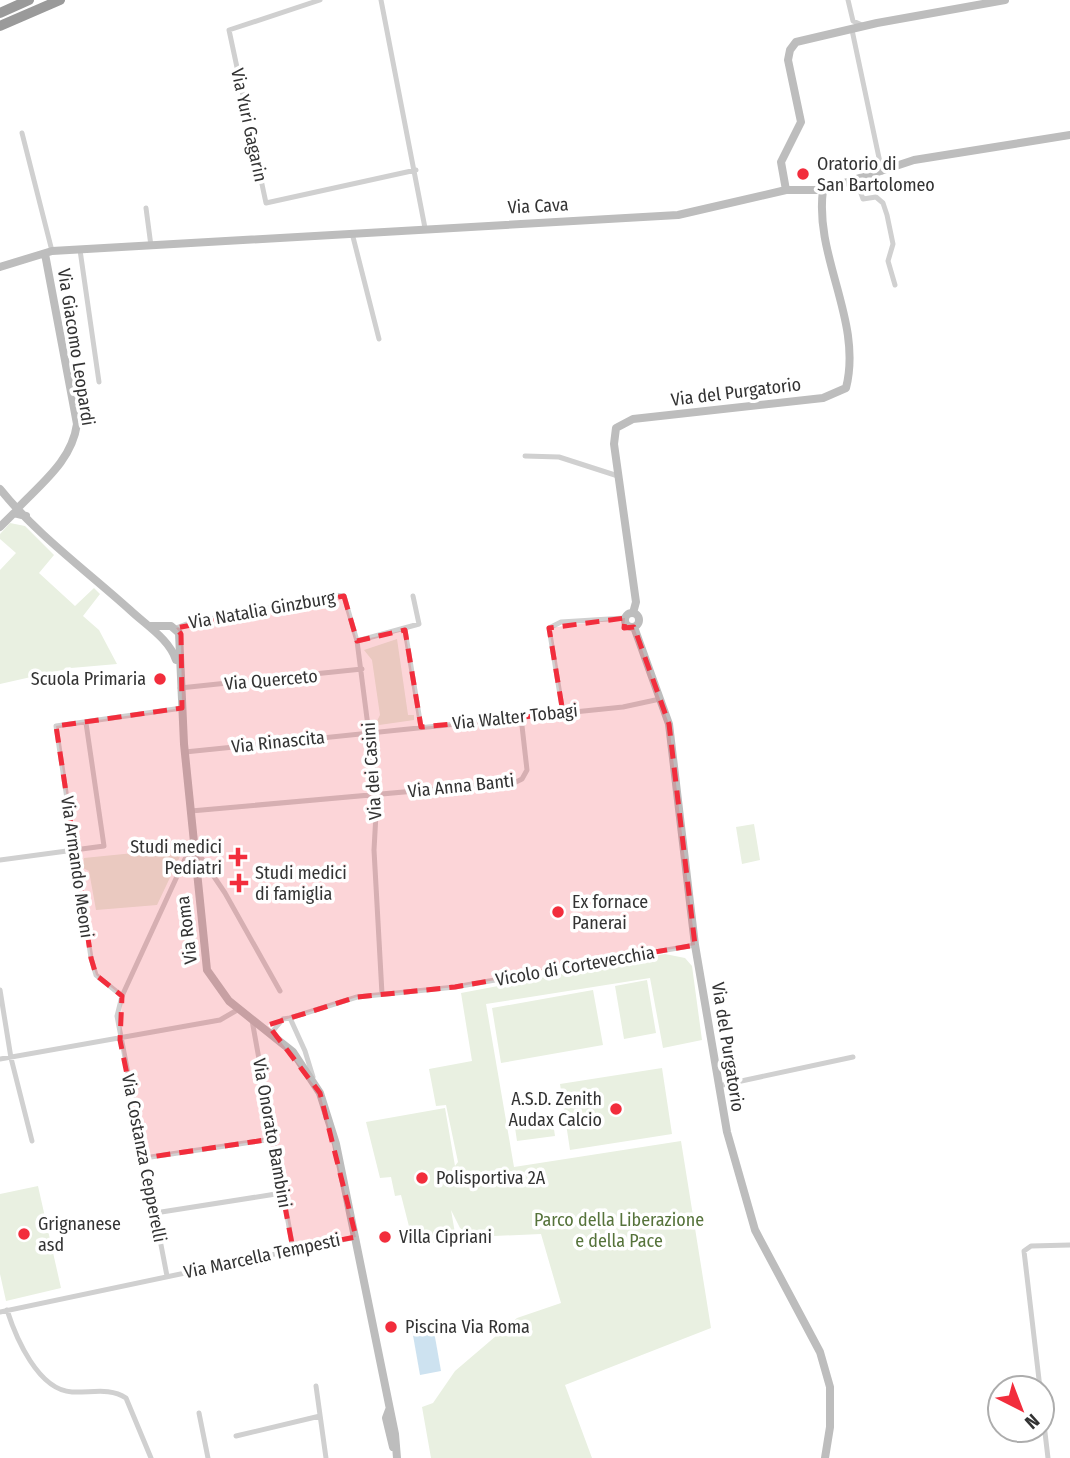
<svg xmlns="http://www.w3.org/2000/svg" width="1070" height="1458" font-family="'Fira Sans Condensed',sans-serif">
<rect width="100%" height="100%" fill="#fff"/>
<path fill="#e9f0e1" d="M10,523L25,526L54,555L39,573L75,606L94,588L100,594L83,616L99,630L117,664L71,668L0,684V570L16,553L0,539V534Z
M397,639L408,715H414V720L379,725L376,723L380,715L372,660L364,650Z
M754,824L760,860L742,864L736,827Z
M184,848L157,905L96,910L89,871L83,868L84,858Z
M665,954L685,958L692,966L702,1040L663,1048L650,978L486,1004L514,1167L681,1141L711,1328L565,1385L592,1458H431L422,1407L433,1403L455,1371L517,1318L561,1303L541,1234L472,1237L460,1228L451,1210L456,1239L414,1246L401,1195L395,1196L391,1177L380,1178L366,1122L445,1108L455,1166L458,1162L446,1105L436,1106L429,1069L472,1061L461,993Z
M647,980L656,1033L624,1039L615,986Z
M593,990L603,1045L501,1063L492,1008Z
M662,1068L672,1134L570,1150L560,1084Z
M552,1116L555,1136L517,1141L514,1121Z
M38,1186L61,1288L6,1301L0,1274V1194Z"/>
<path fill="#cde2f0" d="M432,1320L441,1371L420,1375L411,1324Z"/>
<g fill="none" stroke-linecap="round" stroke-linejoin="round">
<path stroke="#d0d0d0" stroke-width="5" d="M320,0L229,30L266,203L416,170
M381,0L425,228
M848,0L853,21L862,25
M852,30L882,172
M22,133L52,251
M856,179L863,199L876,197L883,203L887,215L893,244L888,261L895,285
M146,208L151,246
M352,233L379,339
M80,250L99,382
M525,456L559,457L618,476
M176,628L189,623L334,595L344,596L357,641
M405,630L421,727
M180,688L362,669
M563,713L549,628L561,622L625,618
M185,752L623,707L660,699
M191,811L516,782L522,779L527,770L521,717
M0,860L104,846L86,723
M0,990L11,1058L32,1141
M382,994L374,850L377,796L357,641L419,624L413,596
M122,996L96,975L91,958L56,726L182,708
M290,1018L357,997L455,987L695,945
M252,1020L293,1249
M272,1032L283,1019L290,1018L305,1051L313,1077
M0,1059L220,1020L239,1009
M718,1086L853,1057
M144,1158L272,1139
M155,1213L282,1193
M167,1276L117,1016L122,996L185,859L194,847L225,893L280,991
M7,1310C16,1338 38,1390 72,1392C91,1393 110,1387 126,1398L151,1458
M0,1312L356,1237
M316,1386L326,1458
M1040,1388L1024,1251L1031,1246L1070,1245
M1042,1407L1048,1458
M199,1413L208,1458
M236,1436L320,1416"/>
<path stroke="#bdbdbd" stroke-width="8" d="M786,190L781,162L801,122L788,60L790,50L796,42L877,23L1005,0
M0,267L52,251L678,215L786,190H823L914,160L1070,135
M0,489C35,533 88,572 130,610C147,626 169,639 176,660
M18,508C43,482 72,460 77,424L45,254
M0,527L14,513L26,516
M625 620a7 7 0 1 1 14 0a7 7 0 1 1-14 0Z
M633,613L636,602L614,444L616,428L633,419L823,398L846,388C863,321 814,257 823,190
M149,626H171L179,633L184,744L207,970L229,1001L293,1052L320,1093L336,1144L395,1434L397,1458
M634,627L669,724L695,945L727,1132L755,1230L820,1352L830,1387V1427L825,1458
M389,1410L386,1418L393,1447"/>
<path stroke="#9a9a9a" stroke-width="10" d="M0,13L29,0
M0,26L60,0"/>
</g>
<path fill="#f22d3c" fill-opacity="0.2" stroke="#f22d3c" stroke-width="5" stroke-dasharray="14 9" stroke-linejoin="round" d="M344,596L357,641L405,630L421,727L563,713L549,628L625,618L624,628L634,627L669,724L695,945L455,987L357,997L268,1025L320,1093L356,1237L293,1249L272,1139L144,1158L120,1040L122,996L96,975L91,958L56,726L182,708L181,634L176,628Z"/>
<g fill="#f22d3c" stroke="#fff" stroke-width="2.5">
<circle cx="803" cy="174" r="7"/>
<circle cx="160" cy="679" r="7"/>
<path d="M234.5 846.5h7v7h7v7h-7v7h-7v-7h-7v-7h7z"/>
<path d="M235.5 872.5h7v7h7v7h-7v7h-7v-7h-7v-7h7z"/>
<circle cx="558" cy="912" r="7"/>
<circle cx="616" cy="1109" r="7"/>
<circle cx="422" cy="1178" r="7"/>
<circle cx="24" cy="1234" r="7"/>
<circle cx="385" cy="1237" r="7"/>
<circle cx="391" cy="1327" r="7"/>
</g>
<g text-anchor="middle" stroke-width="7" stroke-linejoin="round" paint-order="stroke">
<g font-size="18" fill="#333" stroke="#fff">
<text transform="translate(249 125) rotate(78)" y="6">Via Yuri Gagarin</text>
<text transform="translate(538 206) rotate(-3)" y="6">Via Cava</text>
<text transform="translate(76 347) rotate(81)" y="6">Via Giacomo Leopardi</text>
<text transform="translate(736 392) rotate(-7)" y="6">Via del Purgatorio</text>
<text transform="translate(262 610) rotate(-10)" y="6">Via Natalia Ginzburg</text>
<text transform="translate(271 680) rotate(-5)" y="6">Via Querceto</text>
<text transform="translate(515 717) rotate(-6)" y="6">Via Walter Tobagi</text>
<text transform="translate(278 742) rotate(-6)" y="6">Via Rinascita</text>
<text transform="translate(372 771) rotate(-94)" y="6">Via dei Casini</text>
<text transform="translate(461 786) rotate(-6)" y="6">Via Anna Banti</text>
<text transform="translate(77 867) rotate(82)" y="6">Via Armando Meoni</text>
<text transform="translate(187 930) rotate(-97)" y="6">Via Roma</text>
<text transform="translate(575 966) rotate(-10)" y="6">Vicolo di Cortevecchia</text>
<text transform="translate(728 1047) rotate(81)" y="6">Via del Purgatorio</text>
<text transform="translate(272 1133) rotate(80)" y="6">Via Onorato Bambini</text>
<text transform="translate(144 1158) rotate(79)" y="6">Via Costanza Cepperelli</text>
<text transform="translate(262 1256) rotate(-12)" y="6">Via Marcella Tempesti</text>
</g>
<g font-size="18" fill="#333" stroke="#fff" text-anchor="start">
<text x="817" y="170">Oratorio di<tspan x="817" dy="21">San Bartolomeo</tspan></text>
<text x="146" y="685" text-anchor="end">Scuola Primaria</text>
<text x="222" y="853" text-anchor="end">Studi medici<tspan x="222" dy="21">Pediatri</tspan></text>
<text x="255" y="879">Studi medici<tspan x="255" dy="21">di famiglia</tspan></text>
<text x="572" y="908">Ex fornace<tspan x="572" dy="21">Panerai</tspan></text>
<text x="602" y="1105" text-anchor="end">A.S.D. Zenith<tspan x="602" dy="21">Audax Calcio</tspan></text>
<text x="436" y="1184">Polisportiva 2A</text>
<text x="38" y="1230">Grignanese<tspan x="38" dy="21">asd</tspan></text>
<text x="399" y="1243">Villa Cipriani</text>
<text x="405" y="1333">Piscina Via Roma</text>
</g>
<g font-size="18" fill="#56733b" stroke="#fff">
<text x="619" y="1226">Parco della Liberazione<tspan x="619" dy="21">e della Pace</tspan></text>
</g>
</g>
<g transform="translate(1021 1409) rotate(138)"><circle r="33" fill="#ffffff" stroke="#adadad" stroke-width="2"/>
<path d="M0-5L12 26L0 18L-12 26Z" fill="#f22d3c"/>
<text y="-10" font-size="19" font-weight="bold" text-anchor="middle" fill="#333333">N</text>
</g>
</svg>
